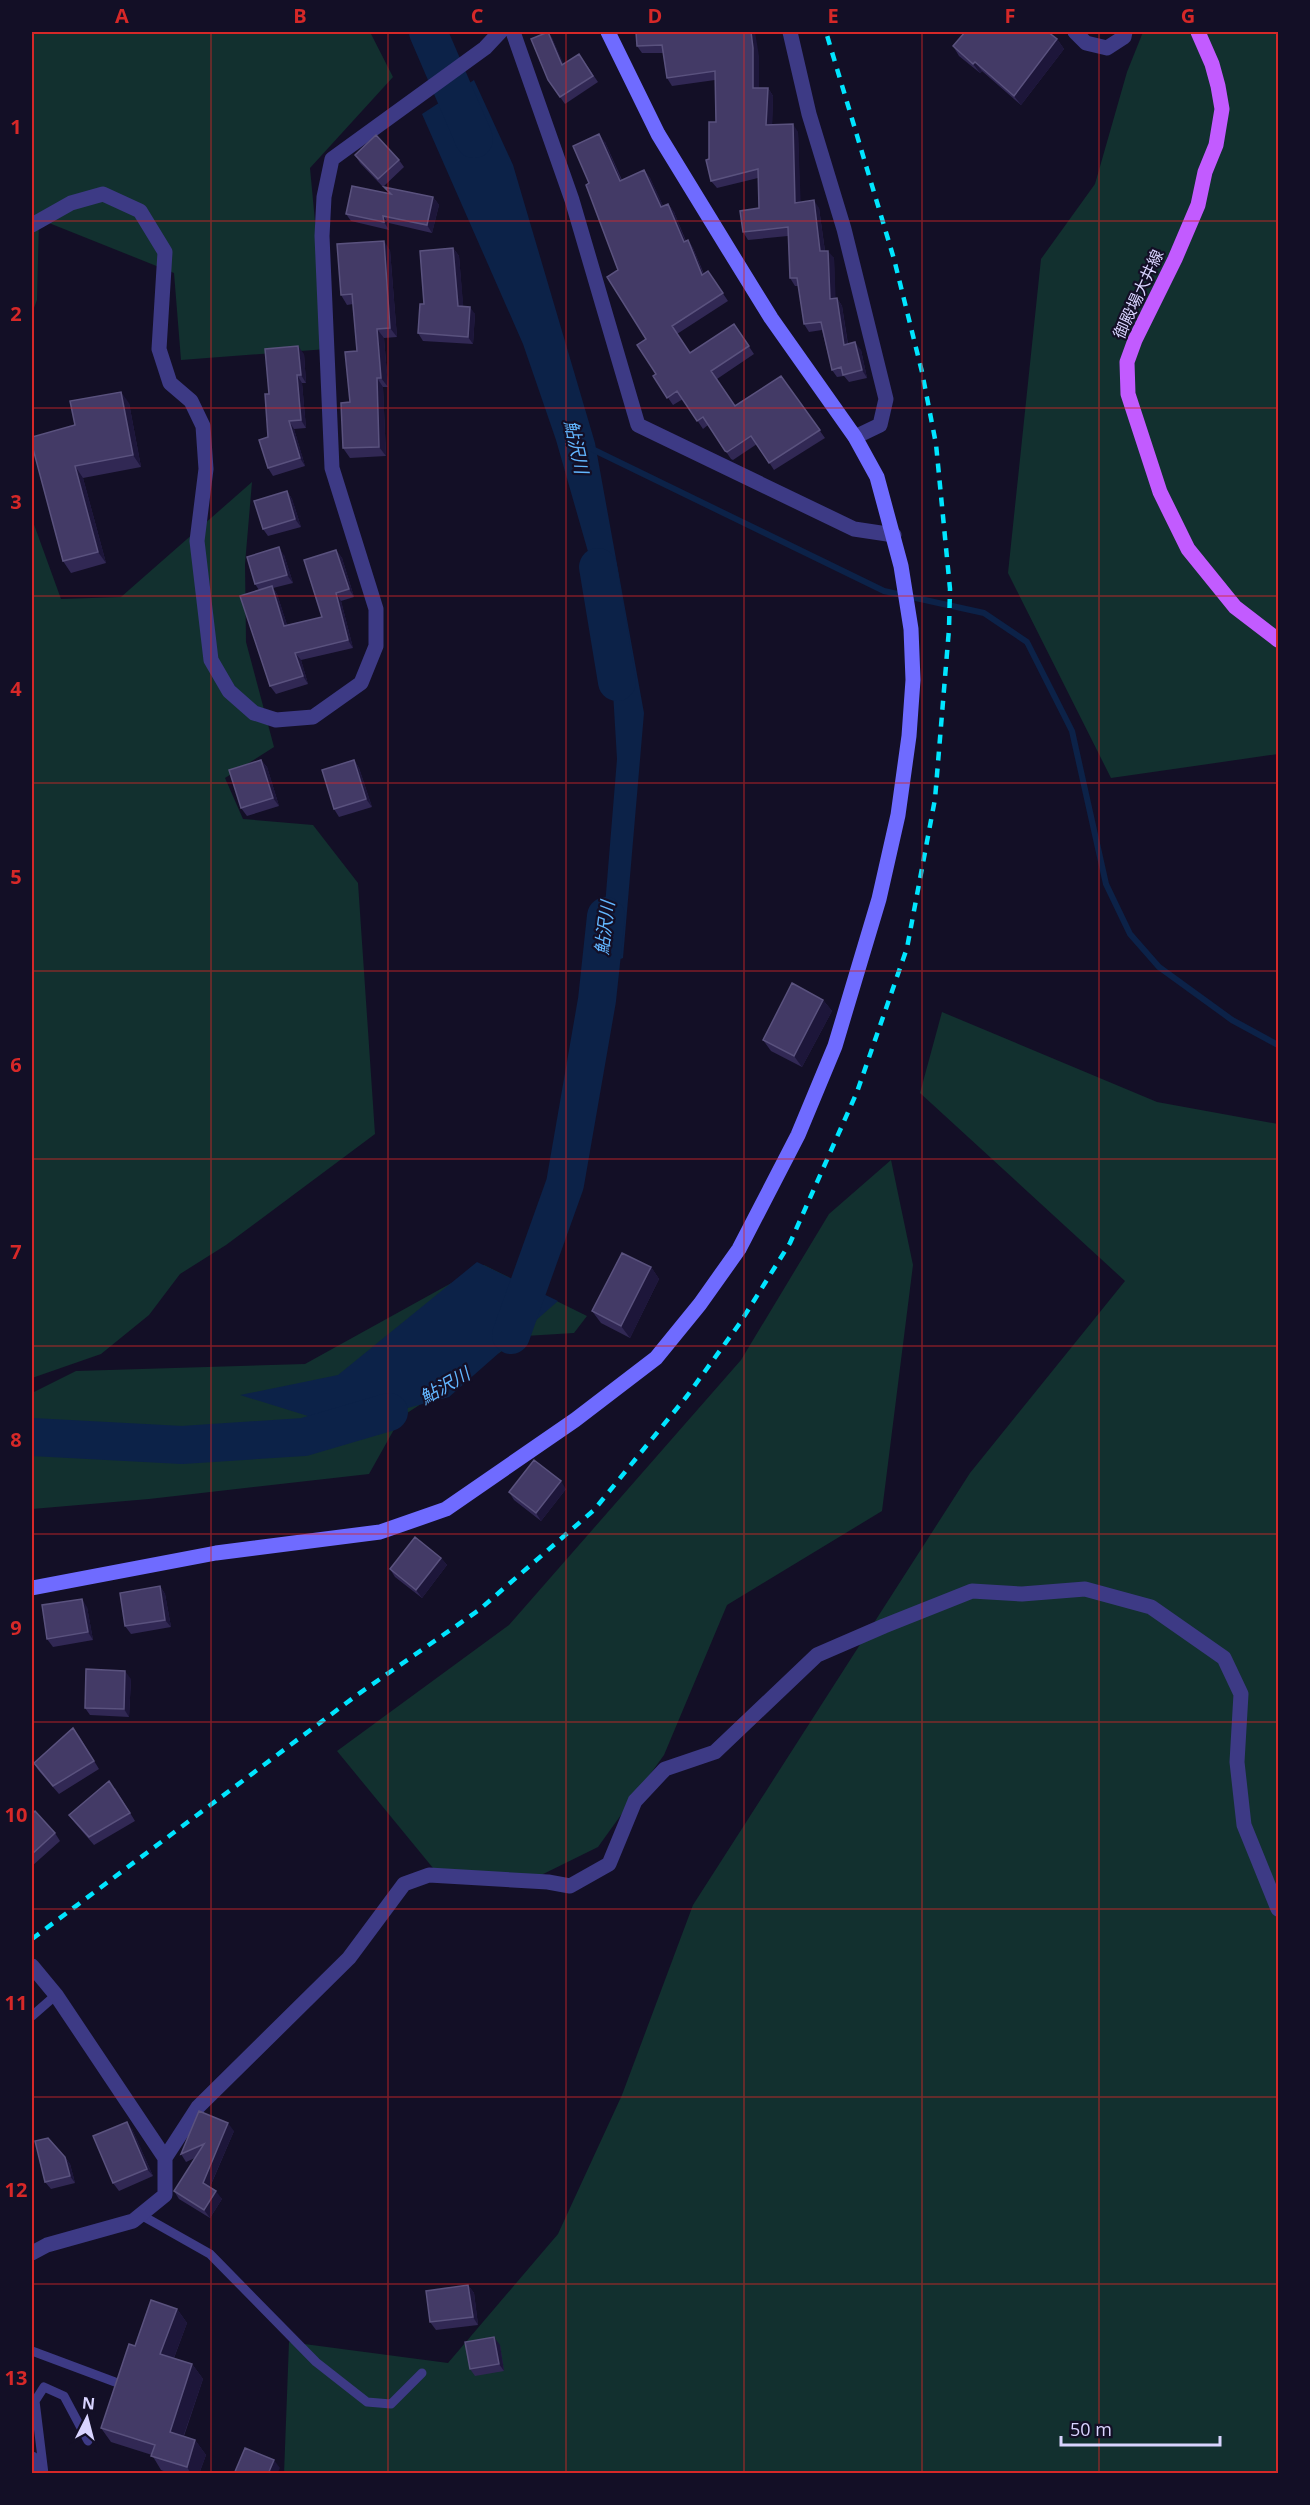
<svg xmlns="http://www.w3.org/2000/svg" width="1310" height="2505" font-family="'Open Sans','Noto Sans JP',sans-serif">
<rect width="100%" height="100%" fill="#130f26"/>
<path fill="#12302f" d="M32,32H370L393,77L310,168L327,349L181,360L174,273L39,219L37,300L32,313Z
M1143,32H1278V754L1111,778L1008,573L1041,259L1095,184L1127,72Z
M252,482L245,564L246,642L274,747L225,778L243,819L313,825L358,883L375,1134L226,1245L180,1274L149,1315L101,1354L32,1378V519L61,599L121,597Z
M942,1012L1157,1102L1278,1124V2473L284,2474L289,2342L448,2363L558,2234L622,2095L693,1905L970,1473L1125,1281L920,1093Z
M891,1160L913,1265L882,1511L727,1605L664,1755L598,1847L529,1881L433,1868L337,1751L509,1625L741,1360L829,1214Z
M484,1265L587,1316L574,1333L525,1336L401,1417L369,1474L149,1499L32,1509V1393L76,1371L305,1364Z"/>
<path fill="#0c2248" d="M474,80L513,165L595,443L644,713L623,958L600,967L617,759L609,625L556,440L523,344L422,114Z
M477,1262L558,1301L449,1397L340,1426L240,1395L338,1375Z"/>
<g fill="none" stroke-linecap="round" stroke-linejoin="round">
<path stroke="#0c2248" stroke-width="6" d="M590,448L884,591L984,613L1027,642L1072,731L1106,884L1130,934L1159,967L1232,1020L1278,1045"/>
<path stroke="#0c2248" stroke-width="38" d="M428,32L474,139
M598,567L617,682
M511,1335L565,1184L597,1000L606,916
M32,1437L182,1445L304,1437L389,1412"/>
<path stroke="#3d3a85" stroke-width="9" d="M32,2016L56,1995
M141,2215L210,2254L316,2362L367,2402L391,2404L422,2373
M32,2351L115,2382
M44,2474L35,2401L44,2387L64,2396L88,2441"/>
<path stroke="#3d3a85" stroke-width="15" d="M513,32L572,200L638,425L854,529L894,535
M790,32L809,114L844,229L886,399L880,425L855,437
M1075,32L1086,43L1107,48L1124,37L1125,32
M32,225L71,203L103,194L140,211L165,252L159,349L170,383L191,401L203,426L206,469L197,541L211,660L229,691L254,713L276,720L313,717L361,683L376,646V609L332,468L322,236L324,197L332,159L485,48L500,32
M32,1966L56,1995L165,2158V2195L133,2221L47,2245L32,2253
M165,2158L198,2107L349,1958L404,1884L429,1875L548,1882L570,1886L609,1864L635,1801L665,1769L715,1752L817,1655L884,1626L972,1591L1022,1594L1085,1589L1151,1607L1224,1658L1241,1694L1237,1762L1244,1825L1278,1909
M32,2459L41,2474"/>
<path stroke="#6f6bff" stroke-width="15" d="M32,1588L216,1553L380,1532L446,1509L575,1420L656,1358L700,1304L739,1249L798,1135L835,1046L879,899L898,815L909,736L913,680L911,629L901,566L877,477L855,437L771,318L729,250L658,134L608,32"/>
<path stroke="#c25bff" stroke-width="15" d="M1198,32L1212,64L1218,86L1222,109L1216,145L1205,172L1198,205L1175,259L1135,340L1127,362L1128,394L1160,492L1188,549L1235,607L1278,640"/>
<path stroke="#00e5ff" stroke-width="4.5" stroke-dasharray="9 8" stroke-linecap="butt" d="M32,1939L357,1695L479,1610L594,1510L687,1396L740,1323L790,1243L857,1092L907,948L935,799L949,629L950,589L936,444L922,372L894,259L826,32"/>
</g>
<path fill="#312854" d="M548,32L552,38L563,64L579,54L598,82L565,104L548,80Z
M636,32L759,56V88H768L773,96L772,124L798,132L800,202L819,208L825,251L834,258L835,298H837L842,306L848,344L861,350L867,378L849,382L844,376L837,377L832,370L822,330L809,332L804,324L798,286H795L790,278L788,236L748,240L743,232L759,208L758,178L717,188L711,181L709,159L716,122L715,80L672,86L667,78L663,53H642L637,46Z
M1057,39L1064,49L1021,105L982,71L980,73L959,56L953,46Z
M605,142L622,180L644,170L650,178L663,206L668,204L674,212L686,241L688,240L693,248L704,274L708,271L728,301L677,334L690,353L734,324L754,354L717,379L735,406L781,376L825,438L774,470L757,444L733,460L731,459L708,425L703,429L683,399L673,405L653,376L656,374L646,339L618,270L589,183Z
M355,155L399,160L404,167L383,187L360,163Z
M384,187L433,197L439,205L432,233L389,223V230L351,221L346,214L389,194Z
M453,248L459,256L463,306L475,314L473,344L423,341L418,333L424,304Z
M390,250L397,337L384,338L388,387H383L386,456L350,458L343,448L357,351L353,304L347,305L341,295Z
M304,354L306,383H302L306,428L294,429L305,466L273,476L268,468L269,394Z
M129,403L141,467L83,478L106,563L71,573L63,561L75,425Z
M287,491L292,499L301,527L268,536L263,529Z
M336,550L342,558L354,597L341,601L353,648L301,660L308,684L276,694L270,686L259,590L255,584L284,555L293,583L273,588L277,594L287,625L322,617Z
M261,760L267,767L279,806L247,816L241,808Z
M354,760L359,768L372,807L339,817L334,809Z
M823,1000L832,1011L802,1067L771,1051L763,1040Z
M651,1267L659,1279L630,1338L601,1323L592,1311Z
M566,1489L541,1521L514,1500L509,1492Z
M441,1558L447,1565L422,1598L395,1577L390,1569Z
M160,1586L165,1594L171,1627L131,1634L125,1626Z
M87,1607L93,1640L53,1647L47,1639Z
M131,1679L129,1717L90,1715L85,1708Z
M79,1736L99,1769L59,1794L39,1771L34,1763Z
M115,1788L135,1821L94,1845L75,1823L69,1815Z
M32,1814L55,1833L60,1841L32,1866Z
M132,2129L153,2176L119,2191L113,2183Z
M234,2131L210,2187L222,2199L210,2218L179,2199L174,2191L195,2158L186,2162L181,2154Z
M65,2157L70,2164L75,2183L51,2189L45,2182Z
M468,2285L474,2293L478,2325L436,2330L430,2322Z
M177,2309L187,2323L174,2358L192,2364L203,2379L184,2436L195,2440L206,2455L199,2474H171L161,2470L152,2455L111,2442L101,2428L135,2346Z
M500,2345L504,2371L475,2376L470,2369Z"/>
<path fill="#1d163a" d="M548,32L552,38L567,71L562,65Z
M751,32H755L759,56V95L753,88Z
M1057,39L1064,49L1021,105L1014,96Z
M975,62L982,71L980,73L973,64Z
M768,88L773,96L772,132L766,125Z
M793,124L798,132L801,211L795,203Z
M599,134L605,142L625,189L620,181Z
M644,170L650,178L667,214L661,207Z
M433,197L439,205L432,233L427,225Z
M814,200L819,208L826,259L820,251Z
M668,204L674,212L689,250L684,242Z
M383,216L389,223V230L384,222Z
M688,240L693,248L707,283L702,275Z
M384,241L390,250L397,337L390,328Z
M453,248L459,256L464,314L458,306Z
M828,251L834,258L836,307L830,299Z
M837,298L842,306L849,353L844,345Z
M470,307L475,314L473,344L468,337Z
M377,329L384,338L388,387L381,378Z
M855,342L861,350L867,378L862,370Z
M298,346L304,354L306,383L301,375Z
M297,375L302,383L306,428L301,420Z
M377,378L383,387L386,456L379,447Z
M121,392L129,403L141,467L133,455Z
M289,421L294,429L305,466L300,458Z
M75,466L83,478L106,563L98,552Z
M287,491L292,499L301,527L295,519Z
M279,547L284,555L293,583L287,575Z
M336,550L342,558L354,597L349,589Z
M272,586L277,594L290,634L284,626Z
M336,593L341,601L353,648L348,640Z
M295,653L301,660L308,684L303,676Z
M261,760L267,767L279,806L273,798Z
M354,760L359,768L372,807L366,799Z
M823,1000L832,1011L802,1067L794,1056Z
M651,1267L659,1279L630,1338L621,1326Z
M561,1481L566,1489L541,1521L536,1513Z
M441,1558L447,1565L422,1598L416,1590Z
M160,1586L165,1594L171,1627L165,1620Z
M82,1599L87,1607L93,1640L88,1632Z
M125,1671L131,1679L129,1717L124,1709Z
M127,2122L132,2129L153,2176L147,2169Z
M228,2123L234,2131L208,2191L203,2183Z
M65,2157L70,2164L75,2183L70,2176Z
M216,2191L222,2199L210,2218L204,2210Z
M468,2285L474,2293L478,2325L473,2317Z
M177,2309L187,2323L170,2368L160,2354Z
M494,2337L500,2345L504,2371L499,2364Z
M192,2364L203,2379L180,2446L170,2432Z
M195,2440L206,2455L199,2474H191L187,2467Z
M274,2460L280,2468L277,2474H268Z"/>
<path fill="#433a66" stroke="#5a527e" stroke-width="1.5" d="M548,32L562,65L579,54L593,76L560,97L548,80L531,39Z
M636,32H751L753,48V88H768L766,125L793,124L795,203L814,200L820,251H828L830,299L837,298L844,345L855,342L862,370L843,375L841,367L832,370L821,322L804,324L797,278H790L788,227L743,232L740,211L759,208L758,169L711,181L706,160L709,159V122H716L715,71L667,78L662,45L637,46Z
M965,32H1048L1057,39L1014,96L975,62L973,64L953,46Z
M599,134L620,181L644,170L661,207L668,204L684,242L688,240L702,275L708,271L723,293L672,326L690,353L734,324L749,346L711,371L735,406L781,376L820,430L769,463L751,436L727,452L725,451L703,417L697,421L677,391L667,398L653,376L656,374L637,345L646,339L607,277L618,270L586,185L589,183L573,146Z
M376,135L399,160L378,179L355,155Z
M352,186L391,194L384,187L433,197L427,225L383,216L384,222L346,214Z
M384,241L390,328L377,329L381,378H377L379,447L343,448L341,403L350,402L345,352L357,351L352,294L341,295L337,244Z
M453,248L458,306L470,307L468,337L418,333L420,304H424L420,251Z
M298,346L301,375H297L301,420L289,421L300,458L268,468L259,440L268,437L265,394H269L265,349Z
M121,392L133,455L75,466L98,552L63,561L32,445V437L75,425L70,401Z
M287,491L295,519L263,529L254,501Z
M279,547L287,575L255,584L247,557Z
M336,550L349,589L336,593L348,640L295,653L303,676L270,686L240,596L272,586L284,626L322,617L304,560Z
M261,760L273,798L241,808L229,770Z
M354,760L366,799L334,809L322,770Z
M792,983L823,1000L794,1056L763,1040Z
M622,1253L651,1267L621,1326L592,1311Z
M534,1460L561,1481L536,1513L509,1492Z
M415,1537L441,1558L416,1590L390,1569Z
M160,1586L165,1620L125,1626L120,1593Z
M82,1599L88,1632L47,1639L42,1605Z
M86,1669L125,1671L124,1709L85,1708Z
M73,1728L94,1761L53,1786L34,1763Z
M109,1781L130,1813L89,1837L69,1815Z
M35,1811L55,1833L32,1854V1814Z
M199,2111L228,2123L203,2183L216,2191L204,2210L174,2191L204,2144L181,2154Z
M127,2122L147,2169L113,2183L93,2136Z
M48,2138L65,2157L70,2176L45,2182L35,2141Z
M468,2285L473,2317L430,2322L426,2291Z
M151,2300L177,2309L160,2354L192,2364L170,2432L195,2440L187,2467L151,2456L155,2445L101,2428L129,2344L135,2346Z
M494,2337L499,2364L470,2369L465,2342Z
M245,2448L274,2460L268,2474H234Z"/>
<path fill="none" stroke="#d62828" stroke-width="1.5" stroke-opacity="0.55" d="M211,32V2474M388,32V2474M566,32V2474M744,32V2474M922,32V2474M1099,32V2474M32,221H1278M32,408H1278M32,596H1278M32,783H1278M32,971H1278M32,1159H1278M32,1346H1278M32,1534H1278M32,1722H1278M32,1909H1278M32,2097H1278M32,2284H1278"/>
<g text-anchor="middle" stroke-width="4.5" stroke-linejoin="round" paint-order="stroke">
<g font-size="16" fill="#d9d4ff" stroke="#130f26">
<text transform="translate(1138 294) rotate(-65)" y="6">御殿場大井線</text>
</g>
<g font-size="18" font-style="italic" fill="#62b6ff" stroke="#130f26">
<text transform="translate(576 447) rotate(78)" y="6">鮎沢川</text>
<text transform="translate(605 928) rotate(-83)" y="6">鮎沢川</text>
<text transform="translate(445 1386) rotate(-30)" y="6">鮎沢川</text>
</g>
</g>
<rect width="1310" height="2505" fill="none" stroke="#130f26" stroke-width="66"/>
<g transform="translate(87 2418) rotate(6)" stroke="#130f26" stroke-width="4.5" paint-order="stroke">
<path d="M0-4.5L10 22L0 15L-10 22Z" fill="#d9d4ff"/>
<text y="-9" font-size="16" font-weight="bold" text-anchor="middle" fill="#d9d4ff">N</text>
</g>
<path d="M1061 2436v9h159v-9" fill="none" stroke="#d9d4ff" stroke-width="3"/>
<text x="1070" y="2436" font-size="18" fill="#d9d4ff" stroke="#130f26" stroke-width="4.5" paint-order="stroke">50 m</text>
<rect x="33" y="33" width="1244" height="2439" fill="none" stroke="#d62828" stroke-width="2"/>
<g font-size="20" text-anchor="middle" font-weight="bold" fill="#d62828">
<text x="122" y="23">A</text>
<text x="300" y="23">B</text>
<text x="477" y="23">C</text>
<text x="655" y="23">D</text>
<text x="833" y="23">E</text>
<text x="1010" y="23">F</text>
<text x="1188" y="23">G</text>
<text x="16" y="134">1</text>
<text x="16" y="321">2</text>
<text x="16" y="509">3</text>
<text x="16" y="696">4</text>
<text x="16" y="884">5</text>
<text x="16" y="1072">6</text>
<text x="16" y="1259">7</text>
<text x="16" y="1447">8</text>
<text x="16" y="1635">9</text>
<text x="16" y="1822">10</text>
<text x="16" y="2010">11</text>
<text x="16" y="2197">12</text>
<text x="16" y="2385">13</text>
</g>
</svg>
